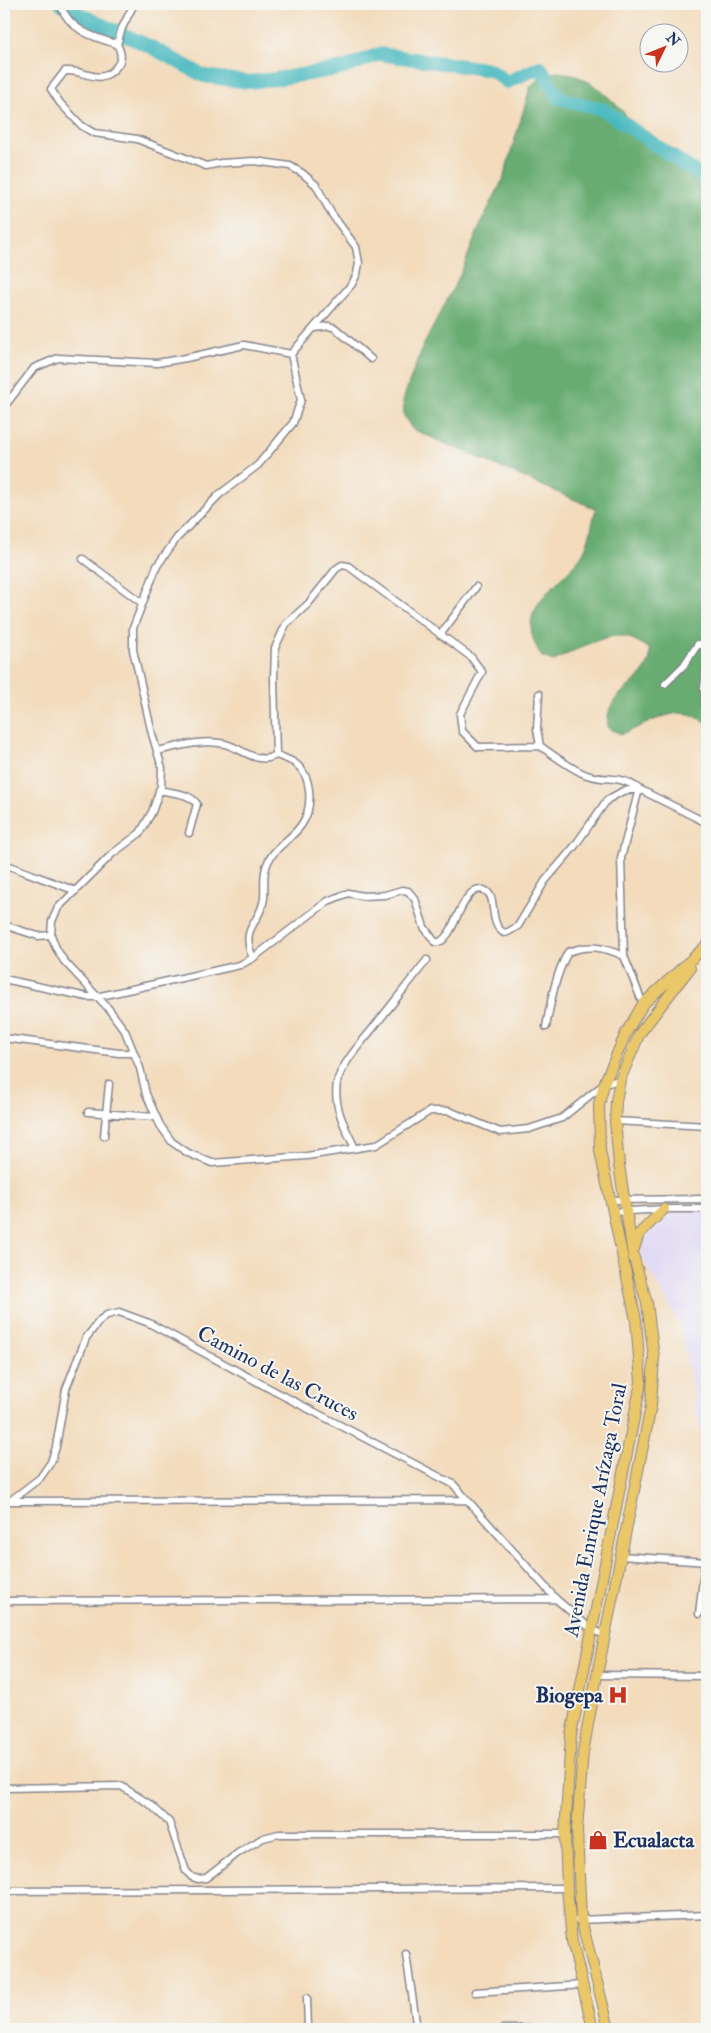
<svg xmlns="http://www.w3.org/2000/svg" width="711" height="2033" font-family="'IM FELL Double Pica',serif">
<rect width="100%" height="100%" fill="#f6f6f2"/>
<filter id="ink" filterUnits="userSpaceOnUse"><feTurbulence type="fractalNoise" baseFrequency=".02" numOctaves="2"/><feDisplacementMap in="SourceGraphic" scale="10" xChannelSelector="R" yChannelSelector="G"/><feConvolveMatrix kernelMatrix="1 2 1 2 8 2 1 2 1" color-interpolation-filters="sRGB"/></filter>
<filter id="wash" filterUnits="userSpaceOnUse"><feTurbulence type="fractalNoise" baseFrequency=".0096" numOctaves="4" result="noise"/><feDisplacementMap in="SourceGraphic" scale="20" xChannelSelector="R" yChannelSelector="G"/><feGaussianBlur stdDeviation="1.12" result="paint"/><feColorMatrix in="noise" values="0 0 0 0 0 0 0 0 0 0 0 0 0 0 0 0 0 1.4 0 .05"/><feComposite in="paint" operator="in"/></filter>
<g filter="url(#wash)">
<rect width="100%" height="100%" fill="#f3dbbc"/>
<path fill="#ded5f5" d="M707,1211V1464L680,1324L641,1256L644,1239L661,1220L673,1212Z"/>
<path fill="#68ac71" stroke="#426e68" d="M558,72C602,76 625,118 655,147C671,163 690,176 707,191V722C700,721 696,715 689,714C668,709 641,728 621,734L608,728C604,693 634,691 648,664C650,660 650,654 650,649C642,644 631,637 621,636C601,635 572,652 554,661L542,657C509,606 559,590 583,553C590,541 592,522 596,509L412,429L404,416L403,401L407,388L423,346L460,275L481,223L503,179L530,88C538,77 543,74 558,72Z"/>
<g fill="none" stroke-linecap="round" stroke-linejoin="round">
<path stroke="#4ab9bf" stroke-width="14" d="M61,4L79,14L153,48L204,76L248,82L276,79L344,68L379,54L491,70L507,82L540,67L559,98L604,110L707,180"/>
</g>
</g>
<g filter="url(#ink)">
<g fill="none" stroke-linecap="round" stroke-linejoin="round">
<defs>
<path id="minor" d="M60,4C69,30 92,37 117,44C121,52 123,59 117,66C100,88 86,69 65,71L51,89L60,103L82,126L94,133L137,139L206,166L221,163L255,161L290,166L302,173L316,185L331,213L356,247L359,263L357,274L352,284L291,354L301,400L293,423L258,465L220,494L177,538L157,566L133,628V650L138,671L152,734L162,768L161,786L152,812L140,833L112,854L58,908L52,921L51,935L56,948L64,961L108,1008L125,1031L140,1068L146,1094L160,1125L172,1142L188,1153L212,1163L307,1156L376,1145L430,1111H449L500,1132L529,1129L562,1118L604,1084L620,1080
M117,44L122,28L134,4
M315,328L329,326L335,328L371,359
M4,407L34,368L58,358L157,363L186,358L244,345L291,354
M83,559L142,603
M440,635L476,587
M707,662L704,689L707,717
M665,684L684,665L698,644L706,646L707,654
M539,694L537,729L540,746C552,754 574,771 587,775C608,782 619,774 639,789L707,823
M158,751C179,746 204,739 225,744C242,748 258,766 276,755
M159,790C172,793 190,793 197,804L189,833
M4,864L76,891
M4,925L38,936L51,935
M253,958C239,926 261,924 264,898C265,885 262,872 269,860C276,846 293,838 302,824C313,807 313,774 293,762C288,759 281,757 276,755L274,679L275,648L286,624L308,604L336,569L342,565L348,566L471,657L482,672L460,714L462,731L478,747L540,746
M4,979L87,997H96L240,965L253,958L328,901L348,893L363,896L385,895L402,890L408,891L415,899L424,927L435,942H440C443,940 446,937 448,934C456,924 466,883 484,890C499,896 487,923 504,933L508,932L518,926L545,881L574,847L607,800L623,791L639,789L621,858L624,956L643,1004
M546,1027C551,1001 555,976 568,952C589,944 603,947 624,956
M4,1038L119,1053H134
M88,1112L155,1117
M615,1121L707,1126
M104,1136L109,1084
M355,1148C345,1128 333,1106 337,1083C341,1063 365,1039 377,1023C394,1002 410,981 427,960
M611,1200L707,1199
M614,1212L664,1209H707
M10,1501L467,1500
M4,1503L10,1501L40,1478L51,1462L56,1447L66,1389L86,1338L100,1320L107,1315L119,1312L149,1323L276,1392L453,1484L556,1599L591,1629L605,1635
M621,1556L707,1562
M4,1601L556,1599
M699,1614L705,1562
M597,1675L707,1676
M4,1788L121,1786L151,1805L169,1822L186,1871L192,1877L198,1879L206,1878L238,1853L263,1838L279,1834H565
M4,1891L567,1888
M578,1920L707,1915
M406,1954L417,2029
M475,1992L583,1985
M307,1998L308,2029
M502,2029L593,2028"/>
<path id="primary" d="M634,1249L639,1234L664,1209
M593,2029L572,1941L567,1888L565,1834L571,1735L641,1382L636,1320L600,1151L599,1104L604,1084L626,1033L643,1004L707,945
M609,2029L581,1919L577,1830L583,1752L597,1675L651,1406L654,1357L647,1303L633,1255L619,1165L615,1121L616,1101L620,1080L640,1033L690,968"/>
</defs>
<use href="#minor" stroke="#87858d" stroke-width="9"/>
<use href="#primary" stroke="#87858d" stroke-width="12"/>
<use href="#minor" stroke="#fff" stroke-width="6"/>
<use href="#primary" stroke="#eac769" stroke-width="10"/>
</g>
</g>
<defs>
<symbol id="hospital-bare" viewBox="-9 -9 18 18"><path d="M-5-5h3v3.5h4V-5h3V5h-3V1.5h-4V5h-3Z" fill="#c8321e" stroke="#f6f6f2" stroke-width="2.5" paint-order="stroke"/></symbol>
<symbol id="shop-bare" viewBox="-9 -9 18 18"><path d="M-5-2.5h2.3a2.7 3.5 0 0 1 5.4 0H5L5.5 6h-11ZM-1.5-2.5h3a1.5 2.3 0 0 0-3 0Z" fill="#c8321e" stroke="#f6f6f2" stroke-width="2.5" paint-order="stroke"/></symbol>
</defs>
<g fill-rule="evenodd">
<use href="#hospital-bare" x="604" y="1681" width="28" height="28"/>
<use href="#shop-bare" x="584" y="1826" width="28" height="28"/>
</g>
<g text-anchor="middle" stroke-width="4" stroke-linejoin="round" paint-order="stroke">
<g font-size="21" fill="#1b2f5e" stroke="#f6f6f2">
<text transform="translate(278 1373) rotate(28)" y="7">Camino de las Cruces</text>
<text transform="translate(595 1510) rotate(-79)" y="7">Avenida Enrique Arízaga Toral</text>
</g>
<g font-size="21" font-weight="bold" fill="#1b2f5e" stroke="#f6f6f2" text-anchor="end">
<text x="603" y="1702">Biogepa</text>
<text x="613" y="1847" text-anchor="start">Ecualacta</text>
</g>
</g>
<rect width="711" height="2033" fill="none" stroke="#f6f6f2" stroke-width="20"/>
<g transform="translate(664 48) rotate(47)"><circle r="24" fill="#f6f6f2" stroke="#9ea6b7"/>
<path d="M0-4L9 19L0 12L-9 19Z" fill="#c8321e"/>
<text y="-8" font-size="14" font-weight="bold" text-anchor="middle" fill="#1b2f5e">N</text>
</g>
</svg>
